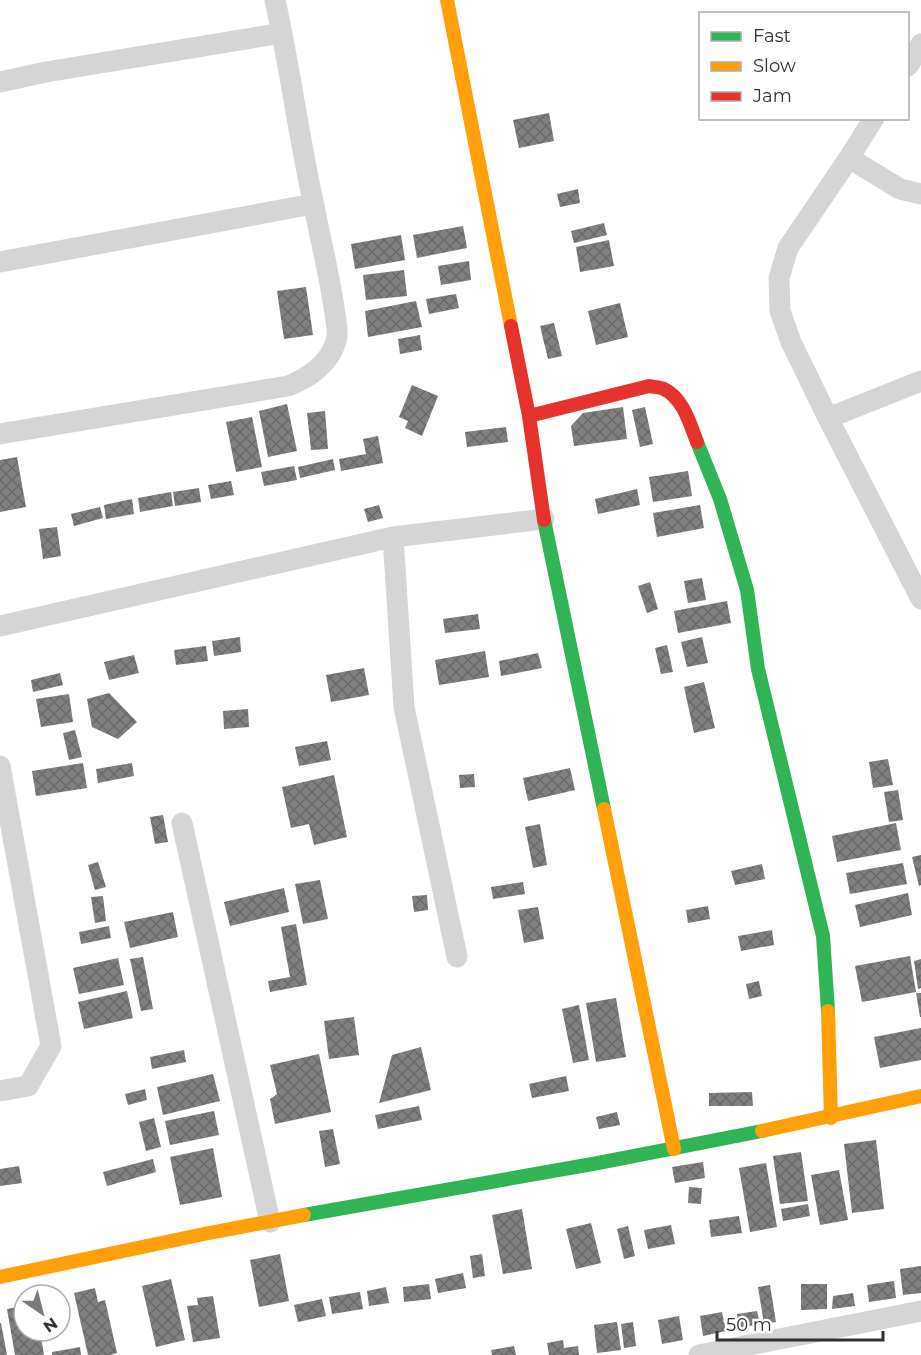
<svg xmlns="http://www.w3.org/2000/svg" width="921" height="1355" font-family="Montserrat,sans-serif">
<defs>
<pattern id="building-cross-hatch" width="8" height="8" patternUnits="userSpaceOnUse" patternTransform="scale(1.5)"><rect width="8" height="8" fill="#808080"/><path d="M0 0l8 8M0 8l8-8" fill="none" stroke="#696969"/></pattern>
</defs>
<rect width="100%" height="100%" fill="#fff"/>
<path fill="url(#building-cross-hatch)" d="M549,113L554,141L519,148L513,120Z
M578,189L580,203L560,207L557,194Z
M604,223L607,235L574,243L571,231Z
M463,226L467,248L417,258L413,235Z
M401,235L405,260L355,269L351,244Z
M609,240L614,266L580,272L576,247Z
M469,261L471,280L441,285L438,266Z
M404,270L407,296L366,300L363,275Z
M306,287L313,335L284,339L277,291Z
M456,294L459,308L429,314L426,299Z
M416,301L422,327L368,337L365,311Z
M620,303L628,337L596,345L588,311Z
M554,323L562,356L548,359L540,326Z
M420,335L422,350L400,354L398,339Z
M412,385L438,396L422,436L405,428L408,421L399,417Z
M287,404L297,451L268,457L259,411Z
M623,407L627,439L574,446L571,426L583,413Z
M645,407L653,444L640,447L632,410Z
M325,411L328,449L311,450L307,413Z
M252,417L262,467L236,472L226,422Z
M506,427L508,442L467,447L465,432Z
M378,436L383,463L341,471L339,459L366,454L363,439Z
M17,457L26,507L0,512V460Z
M333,459L335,470L300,478L298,467Z
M294,466L297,480L264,486L261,472Z
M688,471L692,496L653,502L649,477Z
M231,481L234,495L211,499L208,485Z
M199,488L201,502L175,506L173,492Z
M637,489L640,505L598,514L595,499Z
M171,492L173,506L140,512L138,498Z
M132,499L134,514L106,519L104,505Z
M379,505L383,518L368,522L364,509Z
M700,505L704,528L657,537L653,513Z
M100,507L103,518L74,526L71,514Z
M57,527L61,556L43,559L39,529Z
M702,578L706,600L688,603L684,581Z
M650,582L658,609L647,613L638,586Z
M727,601L731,623L678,633L674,611Z
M478,614L480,629L445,633L443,619Z
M240,637L241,652L214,656L212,641Z
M702,637L708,663L687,667L681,642Z
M667,645L673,672L661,674L655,648Z
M206,646L208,661L176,665L174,650Z
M485,651L489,677L439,685L435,660Z
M538,653L542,668L501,676L499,661Z
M134,655L139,673L109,680L104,662Z
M364,668L369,695L331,702L326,675Z
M60,673L63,685L33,692L31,680Z
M704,682L715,728L694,733L684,687Z
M109,693L137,722L118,739L92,727L87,699Z
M69,694L73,722L41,727L36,699Z
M248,709L249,727L224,729L223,711Z
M75,730L82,757L69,760L63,733Z
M327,741L331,760L299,766L295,747Z
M888,759L893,785L873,788L869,762Z
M83,763L87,788L36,796L32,771Z
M132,763L134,776L98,783L96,769Z
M570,768L575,790L528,801L523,778Z
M474,774L475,787L460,788L459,775Z
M334,775L347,837L314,845L309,824L291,828L282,787Z
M898,790L903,820L889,822L884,792Z
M163,815L168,842L155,844L150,817Z
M896,823L901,850L837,862L832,836Z
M540,824L547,865L533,868L525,827Z
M921,855V885L919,886L912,857Z
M98,862L106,887L95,890L88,865Z
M903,863L907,884L850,894L846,873Z
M762,864L765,879L735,885L731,871Z
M320,880L328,919L303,924L295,884Z
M523,882L525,894L493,899L491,887Z
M284,888L289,912L230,926L224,902Z
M908,893L912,915L860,927L855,905Z
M427,895L428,910L414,912L412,896Z
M103,896L106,921L95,923L91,897Z
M708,906L710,919L688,923L686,910Z
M538,907L544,939L524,943L518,910Z
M173,912L178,937L130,948L124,922Z
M296,924L307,985L270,992L268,981L290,977L281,927Z
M109,926L111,938L81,944L79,932Z
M772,930L774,945L741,951L738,936Z
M910,956L916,992L862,1002L855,966Z
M143,957L153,1009L141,1011L130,959Z
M118,958L124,985L79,994L73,968Z
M921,959V988L918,989L914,961Z
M759,981L762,996L749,999L746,984Z
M127,991L133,1018L84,1029L78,1002Z
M916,993H921V1017H920Z
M616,998L626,1057L596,1062L586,1003Z
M579,1005L589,1060L573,1063L562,1009Z
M354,1017L359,1055L329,1059L324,1021Z
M921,1028V1060L880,1068L874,1037Z
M421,1047L431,1090L379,1103L392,1055Z
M184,1050L186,1062L152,1069L150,1057Z
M319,1054L331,1112L275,1124L270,1099L277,1094L270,1065Z
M213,1074L220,1101L163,1115L157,1087Z
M566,1076L569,1091L532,1098L529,1084Z
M145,1089L147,1100L128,1105L125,1094Z
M752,1092L753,1106H709V1093Z
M419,1106L422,1120L378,1129L375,1115Z
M214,1111L219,1135L170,1145L165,1121Z
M617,1112L620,1125L599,1129L596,1117Z
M154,1118L161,1147L146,1151L139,1122Z
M333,1129L340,1164L325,1167L319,1131Z
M876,1140L884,1209L852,1213L844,1144Z
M213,1148L222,1197L180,1205L170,1157Z
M801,1152L808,1201L780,1204L773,1156Z
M153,1159L156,1172L107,1186L103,1172Z
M703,1162L705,1178L675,1183L672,1167Z
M766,1163L777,1227L750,1232L739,1168Z
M19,1166L22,1183L0,1186V1169Z
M839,1170L848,1220L820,1225L811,1175Z
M689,1187L702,1188L701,1204L688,1203Z
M808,1204L810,1216L783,1221L781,1209Z
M522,1209L532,1269L503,1274L492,1215Z
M739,1216L742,1233L711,1237L709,1220Z
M591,1223L601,1263L576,1269L566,1229Z
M671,1225L675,1244L648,1249L644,1230Z
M628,1226L635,1256L624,1259L617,1229Z
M280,1254L289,1301L259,1307L250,1260Z
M482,1254L485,1276L473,1278L470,1256Z
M921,1266V1293L903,1295L900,1269Z
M463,1273L466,1288L438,1293L435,1279Z
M171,1279L185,1340L156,1347L142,1286Z
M894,1281L896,1298L869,1302L867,1285Z
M429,1284L431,1299L404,1302L403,1287Z
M801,1284H827V1309L801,1310Z
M770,1285L776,1322L764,1324L758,1287Z
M386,1287L389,1303L369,1306L367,1291Z
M95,1288L98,1302L105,1300L117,1353L110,1355H88L74,1293Z
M360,1292L363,1309L332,1314L329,1297Z
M853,1293L855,1306L832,1309L833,1296Z
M213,1296L220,1338L193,1342L187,1306L198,1305L197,1298Z
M322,1299L326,1316L298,1322L294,1305Z
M24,1306V1331H40L44,1355H15L7,1309Z
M757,1311L760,1324L739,1328L737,1314Z
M722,1312L726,1331L703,1336L700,1316Z
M679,1316L683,1340L662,1344L658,1320Z
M617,1322L621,1350L597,1353L594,1325Z
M633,1322L636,1346L624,1348L621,1324Z
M0,1323H1L7,1355H0Z
M563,1340L564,1348L578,1346L579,1355H549L547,1343Z
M514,1346L516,1355H492L491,1350Z
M80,1347L81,1355H52V1352Z"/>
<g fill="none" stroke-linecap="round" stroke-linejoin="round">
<path stroke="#d5d5d5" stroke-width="21" d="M908,66L921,44
M0,82L46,72L282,33
M874,118L849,158L788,248L779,278L780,311L791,342L828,418L921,599
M849,158L900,189L921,194
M0,262L313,204
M828,418L921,381
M0,434L288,386C309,378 330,363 336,341C339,333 336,322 335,314C330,277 321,242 314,206C299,138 290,68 275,0
M393,537L404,707L457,957
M0,626L393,537L544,519
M0,766L51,1046L28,1086L0,1091
M182,823L270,1222
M699,1355L921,1311"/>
<path stroke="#30b455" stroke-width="14" d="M697,442L720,499L747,590L758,669L823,936L828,1011
M544,520L604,809
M304,1215L598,1163L762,1131"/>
<path stroke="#ff9f0a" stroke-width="14" d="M447,0L511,326
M604,809L674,1149
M828,1011L831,1118
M762,1131L921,1096
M0,1277L204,1234L304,1215"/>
<path stroke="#e5322d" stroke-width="14" d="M511,326L529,416L544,520
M529,416L649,386C653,387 660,387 664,389C683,398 690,424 697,442"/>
</g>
<rect x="699" y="12" width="210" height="108" fill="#ffffff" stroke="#adadad" stroke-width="1.5"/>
<rect x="711" y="32" width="30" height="9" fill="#30b455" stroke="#adadad" stroke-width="1.5"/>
<text x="753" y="42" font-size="18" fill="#313131">Fast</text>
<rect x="711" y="62" width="30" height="9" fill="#ff9f0a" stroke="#adadad" stroke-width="1.5"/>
<text x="753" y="72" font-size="18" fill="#313131">Slow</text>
<rect x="711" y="92" width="30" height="9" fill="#e5322d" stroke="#adadad" stroke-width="1.5"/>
<text x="753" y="102" font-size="18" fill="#313131">Jam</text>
<g transform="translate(42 1313) rotate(145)"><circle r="28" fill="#ffffff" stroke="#adadad" stroke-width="1.5"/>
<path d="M0-4.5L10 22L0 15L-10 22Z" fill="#797979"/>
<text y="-9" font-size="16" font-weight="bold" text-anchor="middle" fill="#313131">N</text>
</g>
<path d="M717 1331v9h166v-9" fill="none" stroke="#313131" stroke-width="3"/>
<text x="726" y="1331" font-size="18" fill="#313131" stroke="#ffffff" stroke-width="4.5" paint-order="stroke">50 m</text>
</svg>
